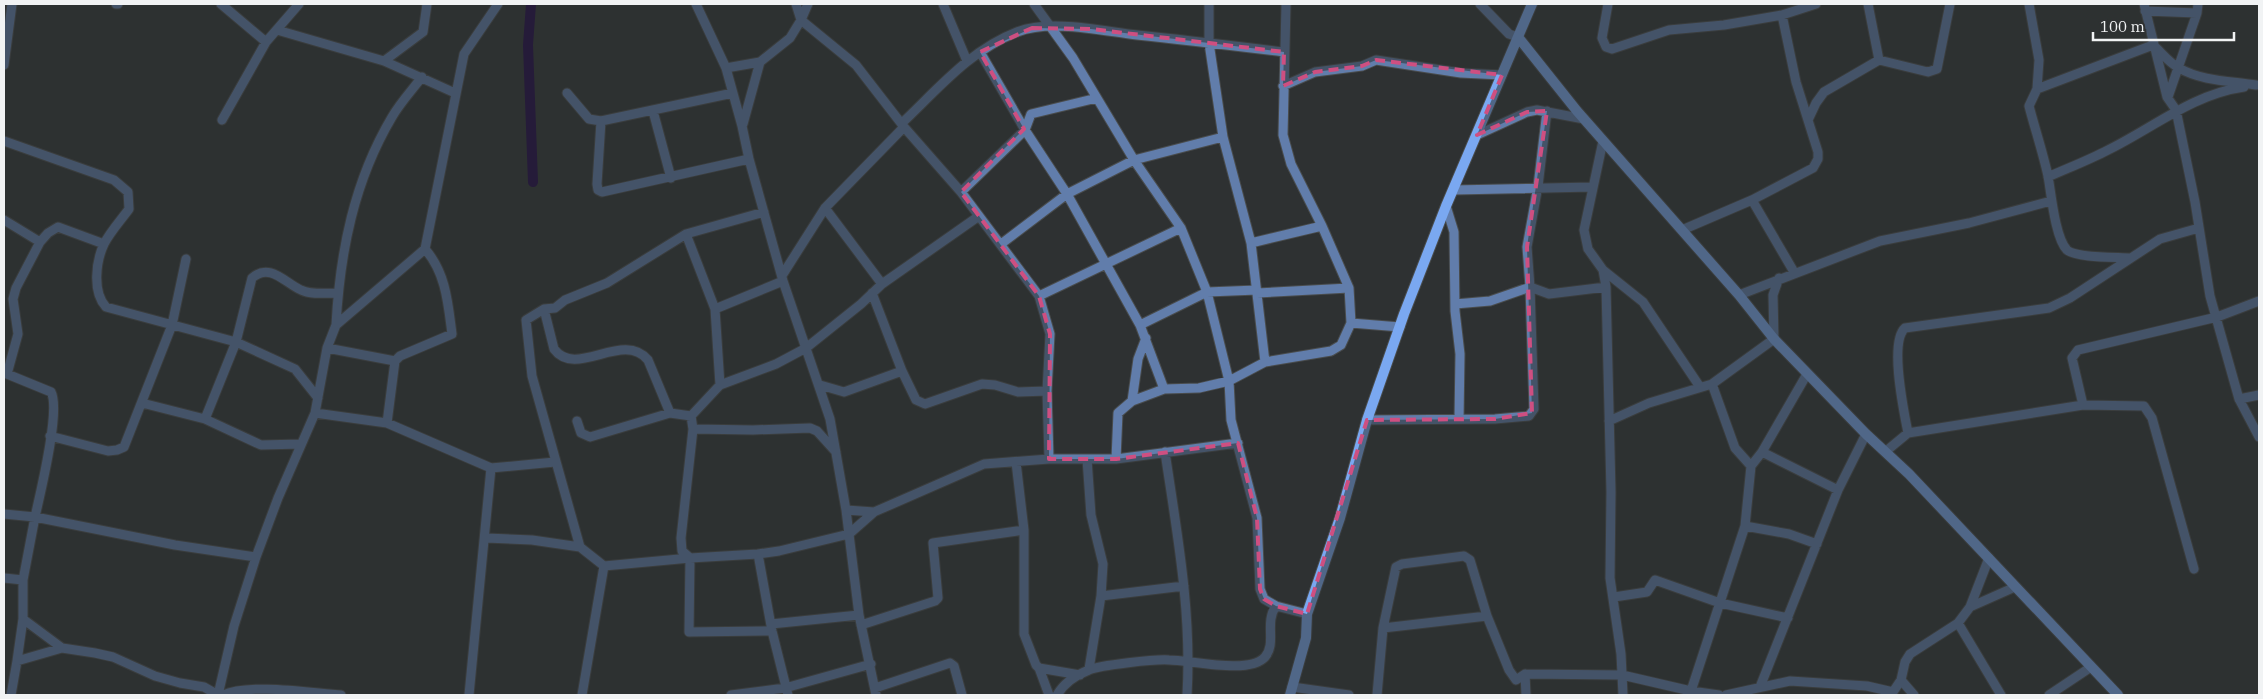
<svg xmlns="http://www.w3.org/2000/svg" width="2263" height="699" font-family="'IBM Plex Serif',serif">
<rect width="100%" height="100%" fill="#2e3132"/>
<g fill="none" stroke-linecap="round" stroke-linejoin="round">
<path stroke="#1c0043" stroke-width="10" d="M531,4L528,45L533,182"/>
<defs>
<path id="street" d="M116,4H118
M221,4L266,42L222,120
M696,4L726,68L742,126L749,159L783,281L830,419L846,510L859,615L876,695
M796,4L801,20L856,65L904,127L961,192L1039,296L1050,334L1047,391L1049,459
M943,4L967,61
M1034,4L1073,58L1134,160L1181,228L1207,292L1229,381L1231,420L1257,518L1260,589L1264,599L1276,606
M1209,4V43L1223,137L1251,243L1265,362
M1286,4L1283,135L1291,164L1322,226L1349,288L1351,323
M1480,4L1509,34L1518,37
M1608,4L1602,38L1606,47L1612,49L1669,30L1724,25L1782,15L1816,4
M1868,4L1879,60
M2029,4L2039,60L2037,89L2029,106C2035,129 2043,153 2048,176C2051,192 2055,238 2067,250C2076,258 2117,257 2130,258
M2144,4L2167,97L2176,110L2195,202L2210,296L2239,399L2259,437
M2145,11L2197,13
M277,30L384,61L455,93
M266,42L299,4
M980,52L1025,130L1067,194L1140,325L1164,389
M384,61L423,32L427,4
M4,65L12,4
M726,68L760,62
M1283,86L1315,72L1362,66L1376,60L1461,73L1502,75
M2037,89L2153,45C2161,52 2169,63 2179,68C2201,81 2231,81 2256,85
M567,93L589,119L601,121L733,93
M2168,97L2197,13L2198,4
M653,111L671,178
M1547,111L1538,186L1527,247L1530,287L1549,294L1606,287
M1808,120L1816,103L1824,92L1879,60L1928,72L1937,69L1950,4
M601,121L597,184L598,190L602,192L749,159
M902,123C937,90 970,50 1017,32C1051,19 1102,31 1137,35C1186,40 1235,46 1284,52
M743,124L760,62L790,38L801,20L808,4
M1477,135L1527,112L1537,110L1584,119
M4,141L114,180L128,192L129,209C121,220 110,232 104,244C96,261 92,292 106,307L236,342L295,369L318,398
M1603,141L1584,230L1588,249L1603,270L1606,287L1611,492L1610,578L1621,654L1623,695
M2048,177C2068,168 2089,160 2108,150C2153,128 2193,94 2244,87
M1454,190L1592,187
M961,192L1025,130L1031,114L1097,98
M1752,200L1794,272
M1446,206L1454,232L1455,311L1460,354L1459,419
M825,208L882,284
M4,220L40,242L16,288L13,299L18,334L7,374L51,392C61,410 40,494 35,517L175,545L256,557
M1682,230L1752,200L1813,168L1818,159V152L1796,82L1782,15
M686,234L715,309
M40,242L48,233L58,227L104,244
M1251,243L1322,226
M1001,244L1067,194L1134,160L1223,137
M1603,270L1643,302L1700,387
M783,274L825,208L904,127
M872,293L902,371
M1257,293L1349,288
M1739,295L1880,241L1969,223L2051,201
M1039,296L1181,228
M544,309L554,349C576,379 623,330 648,360L670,413
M336,325C340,252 354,181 392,117C400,103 412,90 422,77
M1140,325L1207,292L1257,290
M327,348L395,361
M1712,384L1735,448L1751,466
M720,385L715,309L783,281
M820,385L844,392L902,371L916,400L925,404L982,384L995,385L1018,392L1047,391
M2239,399L2259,395
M1132,401L1164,389L1199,388L1229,381L1265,362L1331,351L1341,345L1351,323L1400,327
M142,403L205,419L261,445L301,444
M2083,405L2072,358L2078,350L2217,317L2259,301
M315,413L387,423L491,468L555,462
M691,416L693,429L681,538L682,551L690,558L689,632L772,631
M205,419L236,342L252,278C270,262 285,283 301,290C311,295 327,293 338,293
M1367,420L1495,419L1529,416L1534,409L1530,287L1490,301L1455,304
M577,421L581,433L590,437L670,413L691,416L720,385L776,364L806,348L861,304L882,284L979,216
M1609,421L1649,403L1712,384L1774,339L1773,295L1779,278
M387,423L395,361L400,356L452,334C448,303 446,273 425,249
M693,429L753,430L810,428L817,431L836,452
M1908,433C1904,412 1889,342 1905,328L2049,308L2070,298L2160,239L2199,228
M50,436L108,451L117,450L124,447L172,325L186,259
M1165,452C1177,533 1192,613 1187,695
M1762,452L1838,490
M1885,452L1908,433L2083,405L2144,406L2152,418L2194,569
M1087,459L1091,515L1103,564L1101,596L1089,669
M1116,459L1118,413L1132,401L1138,359L1146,338
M1016,462L1024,530V634L1036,665L1039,668L1080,675
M846,510L874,512
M4,514L35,517L23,580
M1745,526L1789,534L1817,544
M486,538L532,540L580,547L604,566L690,558L758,554L779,551L849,534L874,512L984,464L1049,459H1116L1238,443
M580,547L532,376L526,320L544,309L555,308L565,300L607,283L686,234L764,212
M758,554L772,631L788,695
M4,578L23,580V619L17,661L62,648L95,653L113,657L155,676L180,683L204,687L218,695
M1101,596L1184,586
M1614,597L1647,592L1655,580L1720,603L1788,618
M1970,607L2015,587
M23,619L62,648
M1958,623L2001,695
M771,624L859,615
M861,625L935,601L938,598L933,543L1024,530
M1383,628L1487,616
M1039,668L1049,695
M1525,674L1622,675L1691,691L1719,695
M1901,680L1914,695
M1292,687L1349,695
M1760,687L1838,490L1866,434
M875,688L950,663L954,666L962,695
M1691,691L1745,526L1751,466L1762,452L1807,374
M11,695L17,661
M218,695L234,626L256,557L278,498L315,413L327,348L336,325L425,249L464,54L498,4
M223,695C250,683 311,693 341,695
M469,695L491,468
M582,695L604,566
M731,695L785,688L871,664
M1057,695C1064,683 1076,675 1089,670C1100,665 1156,659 1169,660C1190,660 1249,675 1265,657C1277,643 1264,623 1276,606L1307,614
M1377,695L1383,628L1396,567L1402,564L1464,556L1470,560L1487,616L1509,670L1516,680L1525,674L1526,695
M1726,695L1790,681L1867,686L1893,692
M1891,695L1901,680L1905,662L1910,654L1958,623L1970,607L1989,558
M2049,695L2091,667"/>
<path id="secondary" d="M1518,37L1577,111L1739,295L1774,339L1866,434L1909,474L2118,695
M1290,695L1306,638L1307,614L1340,518L1367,420L1404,314L1446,206L1532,4"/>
</defs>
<use href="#street" stroke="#494c4d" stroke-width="11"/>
<use href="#secondary" stroke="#494c4d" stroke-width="12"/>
<use href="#street" stroke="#617dab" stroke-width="9"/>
<use href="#secondary" stroke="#7aa8f1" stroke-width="10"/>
</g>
<path d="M0 0H2263V699H0ZM1032,28L1091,29L1284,52L1283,86L1315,72L1362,66L1376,60L1502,75L1477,135L1527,112L1547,111L1527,247L1532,413L1495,419L1367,420L1307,614L1276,606L1264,599L1260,589L1257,518L1238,443L1116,459H1049L1050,334L1039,296L961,192L1024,129L980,52Z" fill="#2e3132" fill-opacity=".55" fill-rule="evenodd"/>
<path fill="none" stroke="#ce4f81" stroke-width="4" stroke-dasharray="10 6" stroke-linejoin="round" d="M1032,28L1091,29L1284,52L1283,86L1315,72L1362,66L1376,60L1502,75L1477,135L1527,112L1547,111L1527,247L1532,413L1495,419L1367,420L1307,614L1276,606L1264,599L1260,589L1257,518L1238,443L1116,459H1049L1050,334L1039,296L961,192L1024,129L980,52Z"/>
<rect width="2263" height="699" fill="none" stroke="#f1f3f4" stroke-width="10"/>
<path d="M2093 32v8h141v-8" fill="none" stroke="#f1f3f4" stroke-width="2.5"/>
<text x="2100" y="32" font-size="15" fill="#f1f3f4" stroke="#2e3132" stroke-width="4" paint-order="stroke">100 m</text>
</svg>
